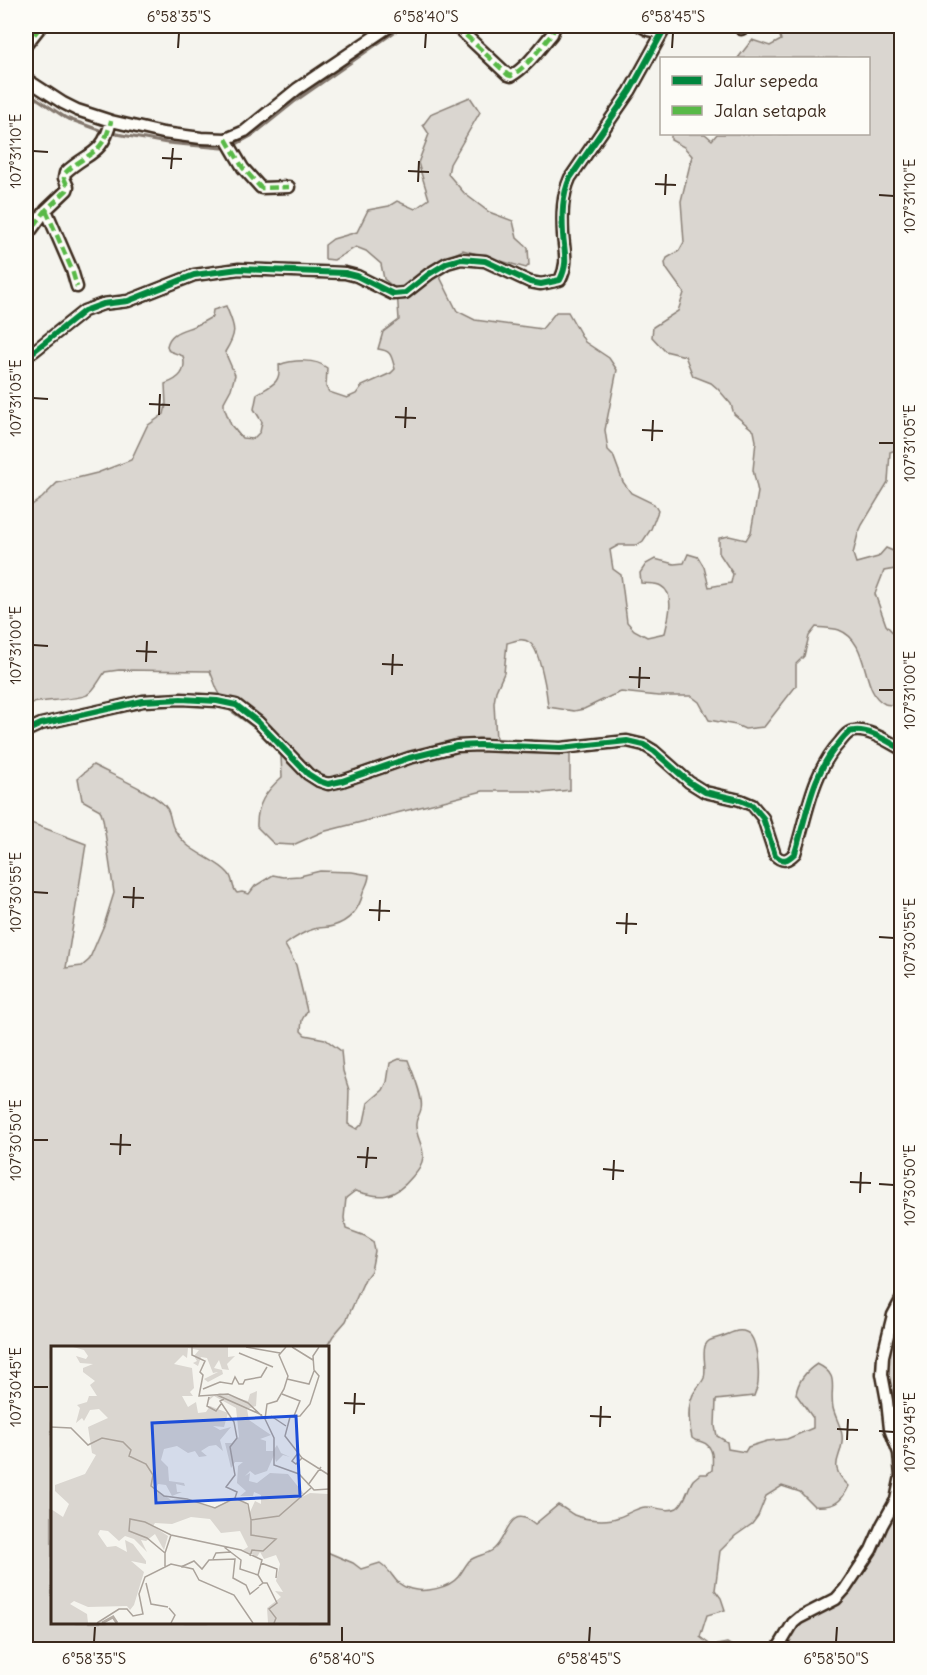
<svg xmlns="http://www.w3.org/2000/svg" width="927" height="1675" font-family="Delius,sans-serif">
<rect width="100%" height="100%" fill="#f5f4ee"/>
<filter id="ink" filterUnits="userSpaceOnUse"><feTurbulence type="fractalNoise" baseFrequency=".0167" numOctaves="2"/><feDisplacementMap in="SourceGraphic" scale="12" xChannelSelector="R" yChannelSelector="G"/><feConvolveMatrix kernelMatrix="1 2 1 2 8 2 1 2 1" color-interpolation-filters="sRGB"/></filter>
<g filter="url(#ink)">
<path fill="#dad6d0" stroke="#8a8077" stroke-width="1.5" d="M783,26H901V448L890,452L888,482L862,525L858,534L853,554L856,563L878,557L886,548L900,554L895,569L884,571L875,594L886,625L900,640L902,648V704L899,705C895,705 888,705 885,704C860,693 871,642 839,630C832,628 823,628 816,627L809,636L804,656L796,664V686L764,727L745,729L736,725L709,720L699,702L691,696H658L621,692L611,696L584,709L574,711L548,707C547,693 540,650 530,643C523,637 515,641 507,643L504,673L496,691L494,703L496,740H531L552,752H570V790L542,793L531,791H483L322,832L293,845L274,844L257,827C256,805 266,791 282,777L281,756L260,732L229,710L217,689L210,671L119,670L105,672C99,680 95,690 87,695C81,699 38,701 26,704V547L30,546L26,528V509L42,498L57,483L97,473L131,460L147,426L164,414L166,405L165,384C179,379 187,372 183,356L169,351L167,346C170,332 182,331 194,326C200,324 206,320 212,317L213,310L226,306C235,328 238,331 225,352L235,375L231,389L224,402V407L231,425L242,438L253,439L260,432L262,422L254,409L257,394C271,385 281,384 279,365C292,360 316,358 327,368L326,387L329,392L347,398L356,394L362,386L391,373L395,369C391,355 392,351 378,349L383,332L399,320L397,290L384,279L381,264L366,251L356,247L334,260L325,259V245L333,239L357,232L368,210L389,206L397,201L415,209L429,199L418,163L429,134L423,125L432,113L470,97L480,112L450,164L448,174L465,194L489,212L513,221L517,238L528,248L529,265L526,268L463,250L442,260L440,277L457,311L475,320L542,329L556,312H568L585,342L609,358L617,370L605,430L608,450L613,455L623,482L631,493L654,504L658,511L651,529L643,541L637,545H619L610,550L613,569L621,575L627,622L634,630L647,637L665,633C668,620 676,594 661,586C656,583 647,584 641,583L640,573L646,564L655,559L674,564L684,563L688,554L698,557L704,567L709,587L731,583L733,574L719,553V538L729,536L746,540L751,532L758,492L753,470L756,441L754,431L734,414L731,404L718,389L711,383L693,376L685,356L665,351L652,337L653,327L678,311L684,293L666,268L665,263L667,258L679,251L684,242L681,201L692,156L684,147L671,140V134H705L712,140L717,134H868V58H738L752,40L770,46L781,40L778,28Z
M93,765C110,774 157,794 166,807C171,813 170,823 174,829C177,834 182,840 186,844C198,855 219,862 228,873C234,879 231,887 237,893L242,892L249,894L255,886L273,875L283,877L300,876L320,871L352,872L369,875C369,882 365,887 363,893C359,910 350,921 333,926C327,928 320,927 314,929C303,932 294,938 285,945L296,965L307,1011L302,1020L301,1031L305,1035L325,1039L341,1051L343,1071L349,1090L348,1124L357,1129L364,1122L368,1103L383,1090L387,1082L390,1063L399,1059L408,1060C412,1071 424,1098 421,1109C420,1115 415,1119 416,1126C416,1137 424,1146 423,1157C422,1166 417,1171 412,1177C394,1199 381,1199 355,1191L346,1198L344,1218L346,1229L365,1236L373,1241L375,1251L371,1271L365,1279L346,1321L333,1336L326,1348H52V1622H327V1552L353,1563L361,1569L380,1563C395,1573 392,1584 411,1589C425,1593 449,1588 458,1577C462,1572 465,1566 469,1561C476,1555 487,1555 494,1549C508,1537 509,1503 535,1524L558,1505C564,1508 569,1512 574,1515C586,1520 607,1522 619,1517C628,1514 636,1508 645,1507C656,1506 666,1513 677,1508C686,1502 687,1489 693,1480C695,1478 698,1476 700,1474H707L712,1470C713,1459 714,1446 702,1442C691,1438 701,1444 692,1438C689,1424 687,1410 692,1397C694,1390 701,1385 704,1378C707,1367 702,1356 705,1346C707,1339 715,1339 720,1337C729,1335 737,1328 746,1332C758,1336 759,1372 758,1383C758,1387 755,1392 754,1396L716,1400L715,1426L717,1436L727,1442L728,1449L745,1452L748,1447L767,1441L787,1439L813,1428V1418L796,1394C798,1382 806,1371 817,1364C841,1375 829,1388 833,1408C835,1417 841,1426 842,1435C845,1458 824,1463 849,1486C841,1504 833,1507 814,1506L800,1492L782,1486L766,1496L758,1516L752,1524L735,1536L720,1551L715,1590L721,1598L725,1610L707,1615L700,1637L712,1646L727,1643L737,1649H26V821L86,844L66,968L82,966L89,960L104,925L114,893L103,819L100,810L82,800L78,778Z
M901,1309V1445C886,1404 881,1350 901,1309Z
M901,1494V1649L783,1650L797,1626L802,1621C816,1613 840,1601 850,1590C874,1565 887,1525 901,1494Z"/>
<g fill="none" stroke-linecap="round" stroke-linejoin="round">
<path stroke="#84786e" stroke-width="3" d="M26,91L66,118L105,132
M111,133L167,143L222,148L227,147
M233,146L253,135L294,102L403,26"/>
<defs>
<path id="minor" d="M456,26L508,75L511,76C528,66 540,48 552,34L554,29L552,26
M641,26L648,30L653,31L659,26
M741,29L747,26
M26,45L41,26
M26,79L63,103L77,110L111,121L163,133L201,138L226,139L245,131L297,89L390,26
M226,139L243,168L261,188L289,187
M46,210L72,270L77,287
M26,237L46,210L67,190L68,187L64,178L65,173C87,152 103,156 111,121
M26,355L34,351L84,311L103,304L128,301L194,275L239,269L345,273L357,276L393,294L405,293L429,274L447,263L461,259L485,261L530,282L541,284L560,280C569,262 564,252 563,234C562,215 562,196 570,178L630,91L666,26
M26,731L41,724L143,701L181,699L217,701L236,705L258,722L308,774L319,781L328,784L342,781L409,758L457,746L479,745L561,748L627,741L644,745L654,751L689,782L705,792L740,800L752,805L763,818L775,855C783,863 788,860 795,853C807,815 812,772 840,742C844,737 848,731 854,731C870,729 888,742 902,749
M777,1650L793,1623L799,1618L836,1599L845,1589L871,1550L882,1525L896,1500L901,1476L899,1453L890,1429L887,1401L882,1374L883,1356L888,1335L893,1315L902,1298"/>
</defs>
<use href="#minor" stroke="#3b2a1e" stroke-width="15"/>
<use href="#minor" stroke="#fdfcf7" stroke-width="10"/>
<path stroke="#58b947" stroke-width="4.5" stroke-dasharray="9 4.5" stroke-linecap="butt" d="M456,26L508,75L511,76C528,66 540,48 552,34L554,29L552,26
M641,26L648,30L653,31L659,26
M26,45L41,26
M226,139L243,168L261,188L289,187
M46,210L72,270L77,287
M26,237L46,210L67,190L68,187L64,178L65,173C87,152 103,156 111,121"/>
<defs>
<path id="cycleway" d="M26,355L34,351L84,311L103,304L128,301L194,275L239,269L345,273L357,276L393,294L405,293L429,274L447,263L461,259L485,261L530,282L541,284L560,280C569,262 564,252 563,234C562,215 562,196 570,178L630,91L666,26
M26,731L41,724L143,701L181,699L217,701L236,705L258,722L308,774L319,781L328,784L342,781L409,758L457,746L479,745L561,748L627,741L644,745L654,751L689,782L705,792L740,800L752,805L763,818L775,855C783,863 788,860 795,853C807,815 812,772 840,742C844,737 848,731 854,731C870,729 888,742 902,749"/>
</defs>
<use href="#cycleway" stroke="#fdfcf7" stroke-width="10"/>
<use href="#cycleway" stroke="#00873e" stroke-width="6"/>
</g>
</g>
<path fill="none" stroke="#3b2a1e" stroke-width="2" d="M178,48L179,33M425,48L426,33M672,48L673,33M33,151L48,152M162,158L182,159M171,169L173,148M408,171L429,172M418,182L419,161M655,184L676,185M665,195L666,174M879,195L894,196M33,398L48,399M149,404L170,405M159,415L160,394M395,417L416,418M405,428L406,407M642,430L663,431M652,441L653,420M879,443H894M33,645L48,646M136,651L157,652M146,662L147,641M382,664L403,665M392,675L393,654M629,677L650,678M639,688L640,667M879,690H894M33,892L48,893M123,897L144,898M133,908L134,887M369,910L390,911M379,921L380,900M616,923L637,924M626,934L627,913M879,937L894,938M33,1140H48M110,1144L131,1145M120,1155L121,1134M357,1157L377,1158M366,1168L368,1147M603,1169L624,1171M613,1180L614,1160M850,1182L871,1183M879,1184L894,1185M860,1193L861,1172M33,1387H48M344,1403L365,1404M354,1414L355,1393M590,1416L611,1417M600,1427L601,1406M837,1429L858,1430M879,1431L894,1432M847,1440L848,1419M94,1642L95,1627M342,1642V1627M589,1642L590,1627M836,1642L837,1627"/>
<g transform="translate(51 1346)">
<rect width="278" height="278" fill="#f5f4ee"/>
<path d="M22,1H177V11L184,10L176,18L178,24L171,23L168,14L163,22L171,24L172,28L157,36L153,33L167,26L162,27L156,12L150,11L147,20L142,17L146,15L143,10L148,4L137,2L136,12L132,9L123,18L141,22L143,42L139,46L142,50H131L137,61L145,56L147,67L155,66L159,60L177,67L173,81L162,80L169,84L180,81L169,94L172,105L165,99L158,100L150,105L156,110L148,111L144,105L137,107L126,100L113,103L110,114L117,121L118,135L133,137L134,140L125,138L126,146H131L121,150L115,139L107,138L105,143L120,154L131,152L162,162L184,152L195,157L199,166L204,155L210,158V149L203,146L202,150H189L195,145L186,137L187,120L192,116H184L180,122L174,97H181L188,91L185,62L163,50L157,55L158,51L169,47L197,55L199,48L206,45L205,60L196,63L198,74L220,89L209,93L215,95V105H222L226,99L230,107L239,111L232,109L225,116L223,109L216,125L204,129L199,125L194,130L199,127L198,135L206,137L219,127L237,128L253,148H247V153L259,147L277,148V277H217L216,262L230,251L224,245L232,246L225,235L229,218L225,209L213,213L209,206L206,211L192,204L197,201L189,185L170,187L159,173L140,171L121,178L104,177L102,180L117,190L113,204L104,188L95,195L90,194L96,206L83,193L74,190L68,195L57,185L49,184L47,188L56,201L65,200L76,206L74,194L82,198L95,215V218L80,215L93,226L83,259L79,264L76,260L37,261L23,255L19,258L36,268L37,277H0V163L12,171L18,158L4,145V139L34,128L45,109L41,107L37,81L57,72L48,63L39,64L33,75L31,72L25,77L29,62L26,59L36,56L38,50H46L39,39L44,35L32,26V22L42,18L29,17L25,10L35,13L37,10L33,4Z" fill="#dad6d0"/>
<path fill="none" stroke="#b4aca4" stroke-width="3" d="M51,277L62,271L66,277"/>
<path fill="none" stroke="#aba39b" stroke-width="1.5" d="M141,1V9L154,15L149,26L152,29L148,50L177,48L197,57L214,73M195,1L229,7M235,1L228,9L237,30L233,43L226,55L216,58L214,73L223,92V119L248,128L263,144L278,143M241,1L262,14M268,1L262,10L263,24L268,30L259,58L249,70L239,71L234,90L251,112L278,129M188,7L222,21M236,33L258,38L263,25M152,43L169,36L181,38L184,31L188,38H192L194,34L210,31L216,21M231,48L249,55L243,70M166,49L211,69M158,51L156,60L165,65L170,58M173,53L169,55L183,76L186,92L179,101L184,129L175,141L186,146L184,152M220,70L235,80M0,81L20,82L37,99L51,92L72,96L80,104L78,110L95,118L102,129L100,140L113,150L136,153L164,162L184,152L197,158L200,174L228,170L260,142M247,107L241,115L245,118L251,112M257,139L270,121M173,201L190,214L189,223L207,229L212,237L208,240M114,207L120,189M199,210L201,204L212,205L225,193L200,189V174M162,213L165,207L180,206M210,217L226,223L225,232M114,221V207L96,192L78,185L79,173L94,176L120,189L190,204L211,214L207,229M130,221L143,215L151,223L158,214L184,213L182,232L195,239L199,248L208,241M95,237L100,258L117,261M212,237H216L226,257L218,263L225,272L223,277M118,262L124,269L120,277M46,277L68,263H76L82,270L92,268L88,248L94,231L120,218L142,223L148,234L183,249L202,277"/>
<path fill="#1d4ed8" fill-opacity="0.15" stroke="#1d4ed8" stroke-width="3" d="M245,70L249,150L105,157L101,77Z"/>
<rect width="278" height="278" fill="none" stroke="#3b2a1e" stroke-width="3"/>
</g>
<rect width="927" height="1675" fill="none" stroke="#fdfcf7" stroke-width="66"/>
<rect x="660" y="57" width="210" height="78" fill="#fdfcf7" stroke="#afa8a0" stroke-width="1.5"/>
<rect x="672" y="76" width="30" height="9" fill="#00873e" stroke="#afa8a0" stroke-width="1.5"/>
<text x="714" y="87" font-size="18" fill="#3b2a1e">Jalur sepeda</text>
<rect x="672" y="106" width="30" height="9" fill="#58b947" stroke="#afa8a0" stroke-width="1.5"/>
<text x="714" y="117" font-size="18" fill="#3b2a1e">Jalan setapak</text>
<rect x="33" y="33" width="861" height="1609" fill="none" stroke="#3b2a1e" stroke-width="2"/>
<g font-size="15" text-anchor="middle" fill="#3b2a1e">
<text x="179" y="22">6°58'35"S</text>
<text x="426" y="22">6°58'40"S</text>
<text x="673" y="22">6°58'45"S</text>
<text transform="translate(16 151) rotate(-90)" y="5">107°31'10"E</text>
<text transform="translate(910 196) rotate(-90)" y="5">107°31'10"E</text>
<text transform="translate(16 398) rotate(-90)" y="5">107°31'05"E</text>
<text transform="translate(910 443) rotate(-90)" y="5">107°31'05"E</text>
<text transform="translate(16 645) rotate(-90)" y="5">107°31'00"E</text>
<text transform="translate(910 690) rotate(-90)" y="5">107°31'00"E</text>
<text transform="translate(16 892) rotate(-90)" y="5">107°30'55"E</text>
<text transform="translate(910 938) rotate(-90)" y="5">107°30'55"E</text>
<text transform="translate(16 1140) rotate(-90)" y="5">107°30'50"E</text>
<text transform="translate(910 1185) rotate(-90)" y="5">107°30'50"E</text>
<text transform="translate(16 1387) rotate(-90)" y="5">107°30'45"E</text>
<text transform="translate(910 1432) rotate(-90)" y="5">107°30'45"E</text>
<text x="94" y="1664">6°58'35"S</text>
<text x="342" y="1664">6°58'40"S</text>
<text x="589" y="1664">6°58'45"S</text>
<text x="836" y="1664">6°58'50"S</text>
</g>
</svg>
